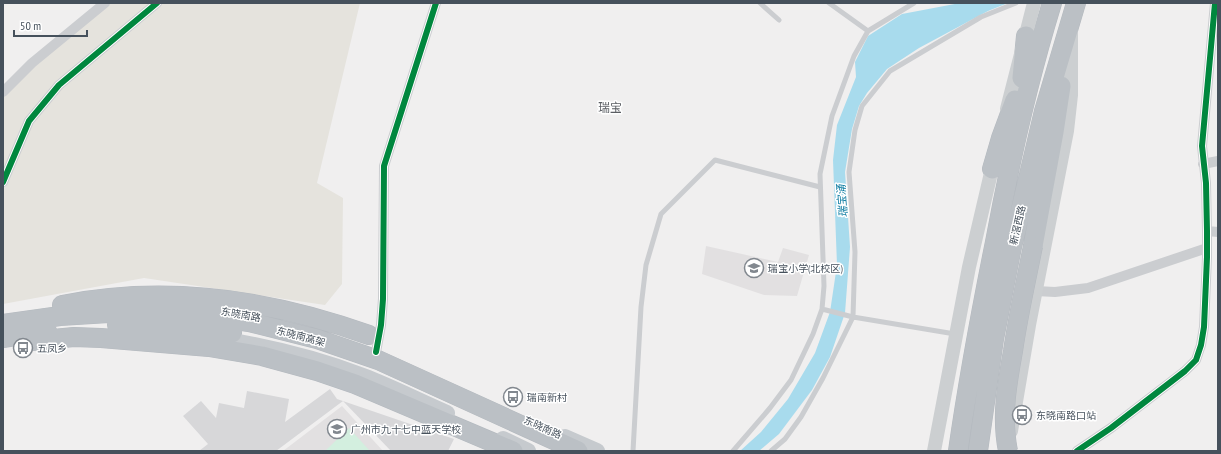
<svg xmlns="http://www.w3.org/2000/svg" width="1221" height="454" font-family="'PT Sans Narrow','Noto Sans SC',sans-serif">
<rect width="100%" height="100%" fill="#f0efef"/>
<path fill="#e5e3dd" d="M105,3H360L317,183L343,198L342,284L325,305L144,278L3,304V92Z"/>
<path fill="#e2e0e1" d="M706,246L778,262L783,248L809,255L797,296L764,295L702,274Z
M342,406L383,451H283Z"/>
<path fill="#d3efdf" d="M349,428L370,451H325Z"/>
<path fill="#a8dbed" d="M960,3H1008L988,11L919,48L887,69L867,93L859,106L852,129L845,172L850,247L845,313L830,357L812,390L779,434L759,451H740L761,432L788,399L815,353L830,312L837,265L833,160L837,125L856,77L855,62L868,36L902,14Z"/>
<path fill="#d7d7d9" d="M330,389L337,399L454,439L448,451H391L343,401L276,451H199L208,444L183,416L201,401L216,418L219,403L244,408L247,391L289,399L285,422Z"/>
<g fill="none" stroke-linecap="round" stroke-linejoin="round">
<defs>
<path id="highway" d="M1022,78L1026,36
M992,169L1001,138L1015,100
M1033,246L1054,132L1061,86
M62,305C167,284 269,299 369,335
M3,324L60,316L125,312L190,314L249,322L317,339L378,360L578,451
M117,325L175,326L232,333
M3,338L47,331
M32,341L74,337L101,338L209,347L262,356L317,371L355,384L513,451
M958,451C968,381 981,311 995,242C1010,161 1028,81 1052,3
M978,451L994,339L1012,247L1044,111L1076,3"/>
</defs>
<use href="#highway" stroke="#b4b9bf" stroke-width="20"/>
<path stroke="#cbcdd0" stroke-width="5" d="M760,3L779,20
M868,31L914,3
M822,309L853,317L955,334
M633,451L641,307L646,265L661,214L715,160L820,187
M733,451L770,408L791,380L813,334L822,309L824,286L820,174L832,116L854,56L868,31L829,3
M771,451L785,439L801,417L823,378L853,317L855,252L849,172L855,130L862,106L890,71L981,17L1016,3"/>
<path stroke="#cbcdd0" stroke-width="10" d="M3,92L32,63L105,3
M1203,164L1218,161
M3,182L29,121L59,85L157,3
M1207,231L1218,232
M1036,291L1055,292L1088,288L1207,248
M376,352L381,325L383,299L384,166L436,3
M1077,451L1111,428L1185,371L1196,360L1201,345L1204,327L1207,257V231L1206,183L1202,146L1215,3"/>
<path stroke="#cccfd1" stroke-width="14" d="M1007,109L1034,3
M1011,431L1029,325L1067,131L1071,95V33
M934,451L969,267L994,160"/>
<path stroke="#c6cace" stroke-width="16" d="M215,338C266,346 316,358 363,376C392,387 419,401 447,413
M565,437L597,451
M503,439L528,451"/>
<use href="#highway" stroke="#bbc0c5" stroke-width="19"/>
<defs>
<path id="highway-bridge" d="M1008,451C1001,417 1007,384 1013,351C1018,316 1026,281 1033,246"/>
</defs>
<use href="#highway-bridge" stroke="#b4b9bf" stroke-width="20" stroke-linecap="butt"/>
<use href="#highway-bridge" stroke="#bbc0c5" stroke-width="19"/>
<defs>
<path id="cycleway" d="M3,182L29,121L59,85L157,3
M376,352L381,325L383,299L384,166L436,3
M1077,451L1111,428L1185,371L1196,360L1201,345L1204,327L1207,257V231L1206,183L1202,146L1215,3"/>
</defs>
<use href="#cycleway" stroke="#fff" stroke-width="8"/>
<use href="#cycleway" stroke="#00873e" stroke-width="6"/>
</g>
<defs>
<symbol id="school-ring" viewBox="-11 -11 22 22"><circle r="9.5" fill="#fff" stroke="#82888f" stroke-width="1.5"/><path d="M0-5L7-2L0 1L-7-2ZM-4 1L0 2.5L4 1V4Q0 6-4 4Z" fill="#82888f"/></symbol>
<symbol id="bus-ring" viewBox="-11 -11 22 22"><circle r="9.5" fill="#fff" stroke="#82888f" stroke-width="1.5"/><path d="M-5-6H5V4H4V6H2V4H-2V6H-4V4H-5ZM-3.5-4V0h7V-4ZM-3.5 1.2v1.5H-2V1.2ZM2 1.2v1.5H3.5V1.2Z" fill="#82888f"/></symbol>
</defs>
<g fill-rule="evenodd">
<use href="#school-ring" x="743" y="257" width="22" height="22"/>
<use href="#bus-ring" x="12" y="337" width="22" height="22"/>
<use href="#bus-ring" x="502" y="386" width="22" height="22"/>
<use href="#bus-ring" x="1011" y="404" width="22" height="22"/>
<use href="#school-ring" x="326" y="418" width="22" height="22"/>
</g>
<g text-anchor="middle" stroke-width="3" stroke-linejoin="round" paint-order="stroke">
<g font-size="10" fill="#46515c" stroke="#fff">
<text transform="translate(1017 225) rotate(-77)" y="4">新滘西路</text>
<text transform="translate(241 314) rotate(10)" y="4">东晓南路</text>
<text transform="translate(301 336) rotate(15)" y="4">东晓南高架</text>
<text transform="translate(543 427) rotate(24)" y="4">东晓南路</text>
</g>
<g font-size="10" fill="#46515c" stroke="#fff" text-anchor="start">
<text x="768" y="272">瑞宝小学(北校区)</text>
<text x="37" y="352">五凤乡</text>
<text x="527" y="401">瑞南新村</text>
<text x="1036" y="419">东晓南路口站</text>
<text x="351" y="433">广州市九十七中蓝天学校</text>
</g>
<g font-size="11" font-style="italic" fill="#0c7ba1" stroke="#fff">
<text transform="translate(842 201) rotate(-94)" y="4">瑞宝涌</text>
</g>
<g font-size="12" fill="#5b5e63" stroke="#fff">
<text x="610" y="112">瑞宝</text>
</g>
</g>
<rect width="1221" height="454" fill="none" stroke="#46515c" stroke-width="8"/>
<path d="M14 30v6h73v-6" fill="none" stroke="#46515c" stroke-width="2"/>
<text x="20" y="30" font-size="12" fill="#46515c" stroke="#ffffff" stroke-width="3" paint-order="stroke">50 m</text>
</svg>
